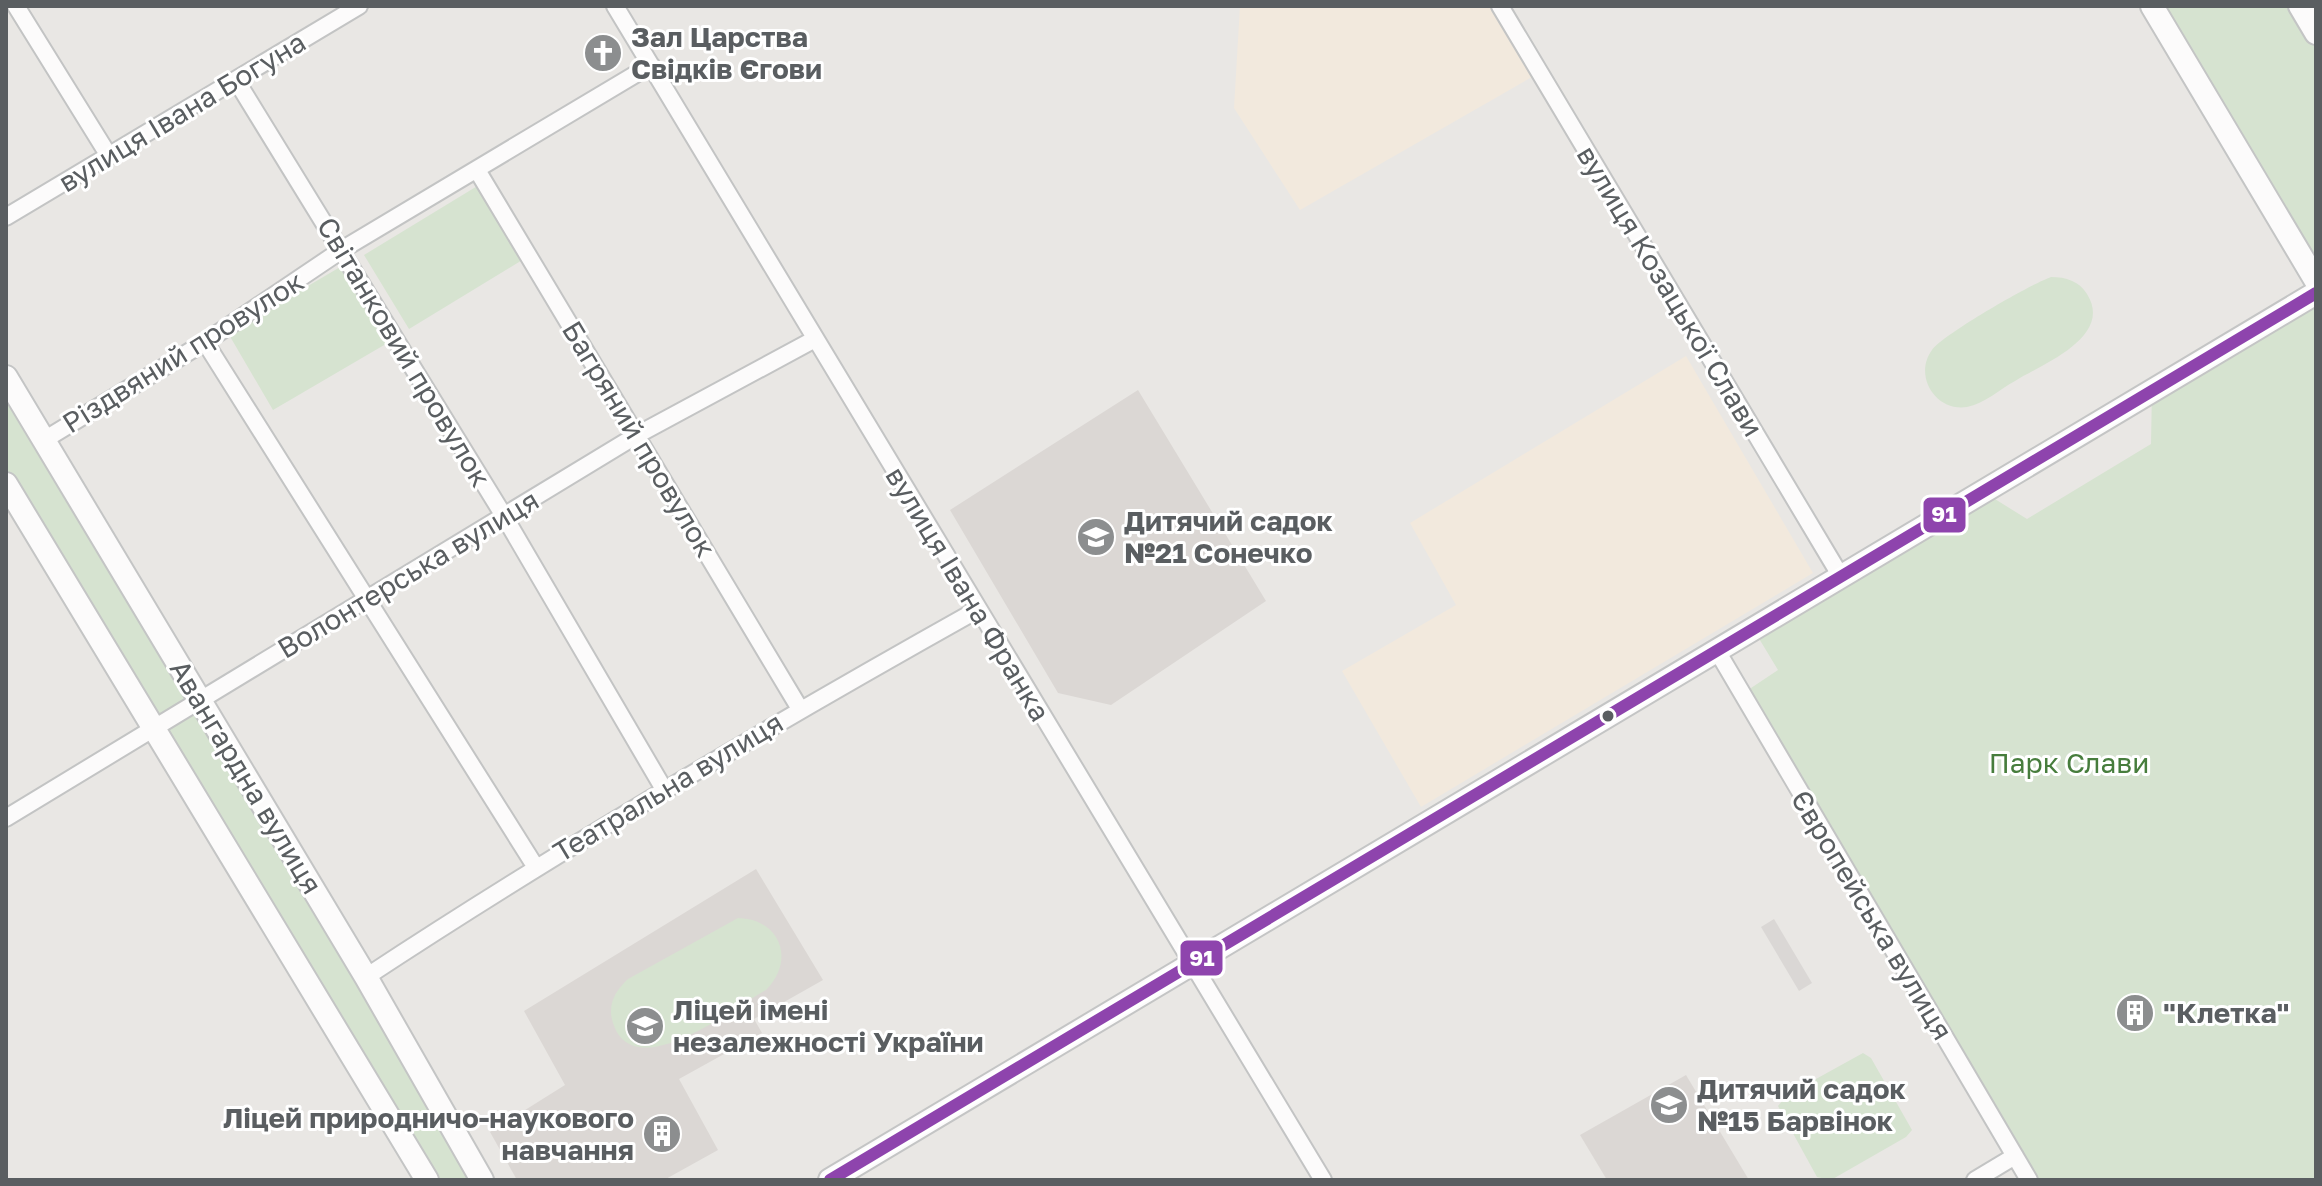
<svg xmlns="http://www.w3.org/2000/svg" width="2322" height="1186" font-family="'Golos Text',sans-serif">
<rect width="100%" height="100%" fill="#e9e7e4"/>
<path fill="#f2e9dd" d="M1240,6H1499L1539,73L1300,210L1234,108Z
M1686,356L1813,573L1421,807L1342,671L1456,605L1410,523Z"/>
<path fill="#dad7d5" d="M1774,919L1812,983L1799,991L1761,927Z"/>
<path fill="#dbd7d4" d="M1138,390L1266,601L1111,705L1058,693L950,510Z
M756,869L823,980L754,1019L762,1033L679,1079L718,1150L664,1180H517L490,1132L565,1085L524,1011Z
M1686,1075L1749,1180H1607L1580,1135Z"/>
<path fill="#d6e3d0" d="M2159,6H2290L2316,49V267Z
M479,185L524,259L409,329L364,255Z
M347,263L391,341L273,410L228,333Z
M2051,277C2066,277 2079,281 2087,294C2114,337 2042,364 2015,381C2000,389 1984,404 1967,407C1936,412 1913,376 1932,350C1944,334 2029,285 2051,277Z
M2316,296V1180H2029L1742,694L1778,670L1752,627L1982,491L2027,519L2151,444L2152,390Z
M6,377L481,1180H427L6,484Z
M738,918C780,919 796,960 766,990C733,1008 634,1087 613,1023C607,1005 615,991 628,979Z
M1863,1053L1871,1058L1912,1130L1906,1137L1831,1180L1817,1177L1778,1106L1787,1095Z"/>
<g fill="none" stroke-linecap="round" stroke-linejoin="round">
<defs>
<path id="street" d="M16,6L109,156
M615,6L1323,1180
M1500,6L1840,575
M236,80L504,516L665,791
M477,170L800,709
M6,217L359,6
M205,342L535,866
M44,440L205,342L343,249L651,65
M1716,649L2029,1180
M6,818L637,435L815,339
M366,977C565,846 770,726 977,610
M1975,1180L2015,1156"/>
<path id="secondary" d="M2152,6L2316,281
M2300,6L2316,33
M6,377L366,977L482,1180
M6,484L427,1180
M830,1180L2316,293"/>
</defs>
<use href="#street" stroke="#c3c4c4" stroke-width="20"/>
<use href="#secondary" stroke="#c4c5c5" stroke-width="26"/>
<use href="#street" stroke="#fcfbfb" stroke-width="16"/>
<use href="#secondary" stroke="#fcfbfb" stroke-width="22"/>
<defs>
<path id="bus-1" d="M830,1180L2316,293"/>
</defs>
<use href="#bus-1" stroke="#fff" stroke-width="18"/>
<use href="#bus-1" stroke="#8e44ad" stroke-width="12"/>
</g>
<defs>
<symbol id="church-disc" viewBox="-11 -11 22 22"><circle r="9.5" fill="#8c8e8f" stroke="#fff"/><path d="M-1.2-6h2.4v3.5h3.3v2.4h-3.3V6h-2.4V-.1h-3.3v-2.4h3.3Z" fill="#fff"/></symbol>
<symbol id="school-disc" viewBox="-11 -11 22 22"><circle r="9.5" fill="#8c8e8f" stroke="#fff"/><path d="M0-5L7-2L0 1L-7-2ZM-4 1L0 2.5L4 1V4Q0 6-4 4Z" fill="#fff"/></symbol>
<symbol id="building-disc" viewBox="-11 -11 22 22"><circle r="9.5" fill="#8c8e8f" stroke="#fff"/><path d="M-4-6H4V6H1V3H-1V6H-4ZM-2.5-4.3h1.7v1.8h-1.7ZM.8-4.3h1.7v1.8H.8ZM-2.5-1h1.7V.8h-1.7ZM.8-1h1.7V.8H.8Z" fill="#fff"/></symbol>
</defs>
<g fill-rule="evenodd">
<use href="#church-disc" x="581" y="31" width="44" height="44"/>
<use href="#school-disc" x="1074" y="515" width="44" height="44"/>
<use href="#building-disc" x="2113" y="991" width="44" height="44"/>
<use href="#school-disc" x="623" y="1004" width="44" height="44"/>
<use href="#school-disc" x="1647" y="1083" width="44" height="44"/>
<use href="#building-disc" x="640" y="1112" width="44" height="44"/>
</g>
<circle fill="#5a5e61" stroke="#fff" stroke-width="3" cx="1608" cy="716" r="7"/>
<g text-anchor="middle" stroke-width="6" stroke-linejoin="round" paint-order="stroke">
<g font-size="28" font-weight="bold" fill="#5a5e61" stroke="#fff" text-anchor="start">
<text x="631" y="47">Зал Царства<tspan x="631" dy="32">Свідків Єгови</tspan></text>
<text x="1124" y="531">Дитячий садок<tspan x="1124" dy="32">№21 Сонечко</tspan></text>
<text x="673" y="1020">Ліцей імені<tspan x="673" dy="32">незалежності України</tspan></text>
<text x="2163" y="1023">"Клетка"</text>
<text x="1697" y="1099">Дитячий садок<tspan x="1697" dy="32">№15 Барвінок</tspan></text>
<text x="634" y="1128" text-anchor="end">Ліцей природничо-наукового<tspan x="634" dy="32">навчання</tspan></text>
</g>
<g font-size="28" fill="#5a5e61" stroke="#fff">
<text transform="translate(182 112) rotate(-31)" y="10">вулиця Івана Богуна</text>
<text transform="translate(1670 291) rotate(59)" y="10">вулиця Козацької Слави</text>
<text transform="translate(183 352) rotate(-32)" y="10">Різдвяний провулок</text>
<text transform="translate(404 352) rotate(59)" y="10">Світанковий провулок</text>
<text transform="translate(639 439) rotate(59)" y="10">Багряний провулок</text>
<text transform="translate(408 574) rotate(-31)" y="10">Волонтерська вулиця</text>
<text transform="translate(968 594) rotate(59)" y="10">вулиця Івана Франка</text>
<text transform="translate(246 777) rotate(59)" y="10">Авангардна вулиця</text>
<text transform="translate(668 787) rotate(-31)" y="10">Театральна вулиця</text>
<text transform="translate(1872 915) rotate(59)" y="10">Європейська вулиця</text>
</g>
<g font-size="28" fill="#477d3d" stroke="#fff">
<text x="2069" y="773">Парк Слави</text>
</g>
</g>
<g stroke="#fff" stroke-width="3">
<rect x="1922" y="496" width="45" height="38" rx="8" fill="#8e44ad"/>
<rect x="1179" y="939" width="45" height="38" rx="8" fill="#8e44ad"/>
</g>
<g font-size="22" text-anchor="middle" font-weight="bold" fill="#fff">
<text x="1944" y="522">91</text>
<text x="1202" y="966">91</text>
</g>
<rect width="2322" height="1186" fill="none" stroke="#5a5e61" stroke-width="16"/>
</svg>
